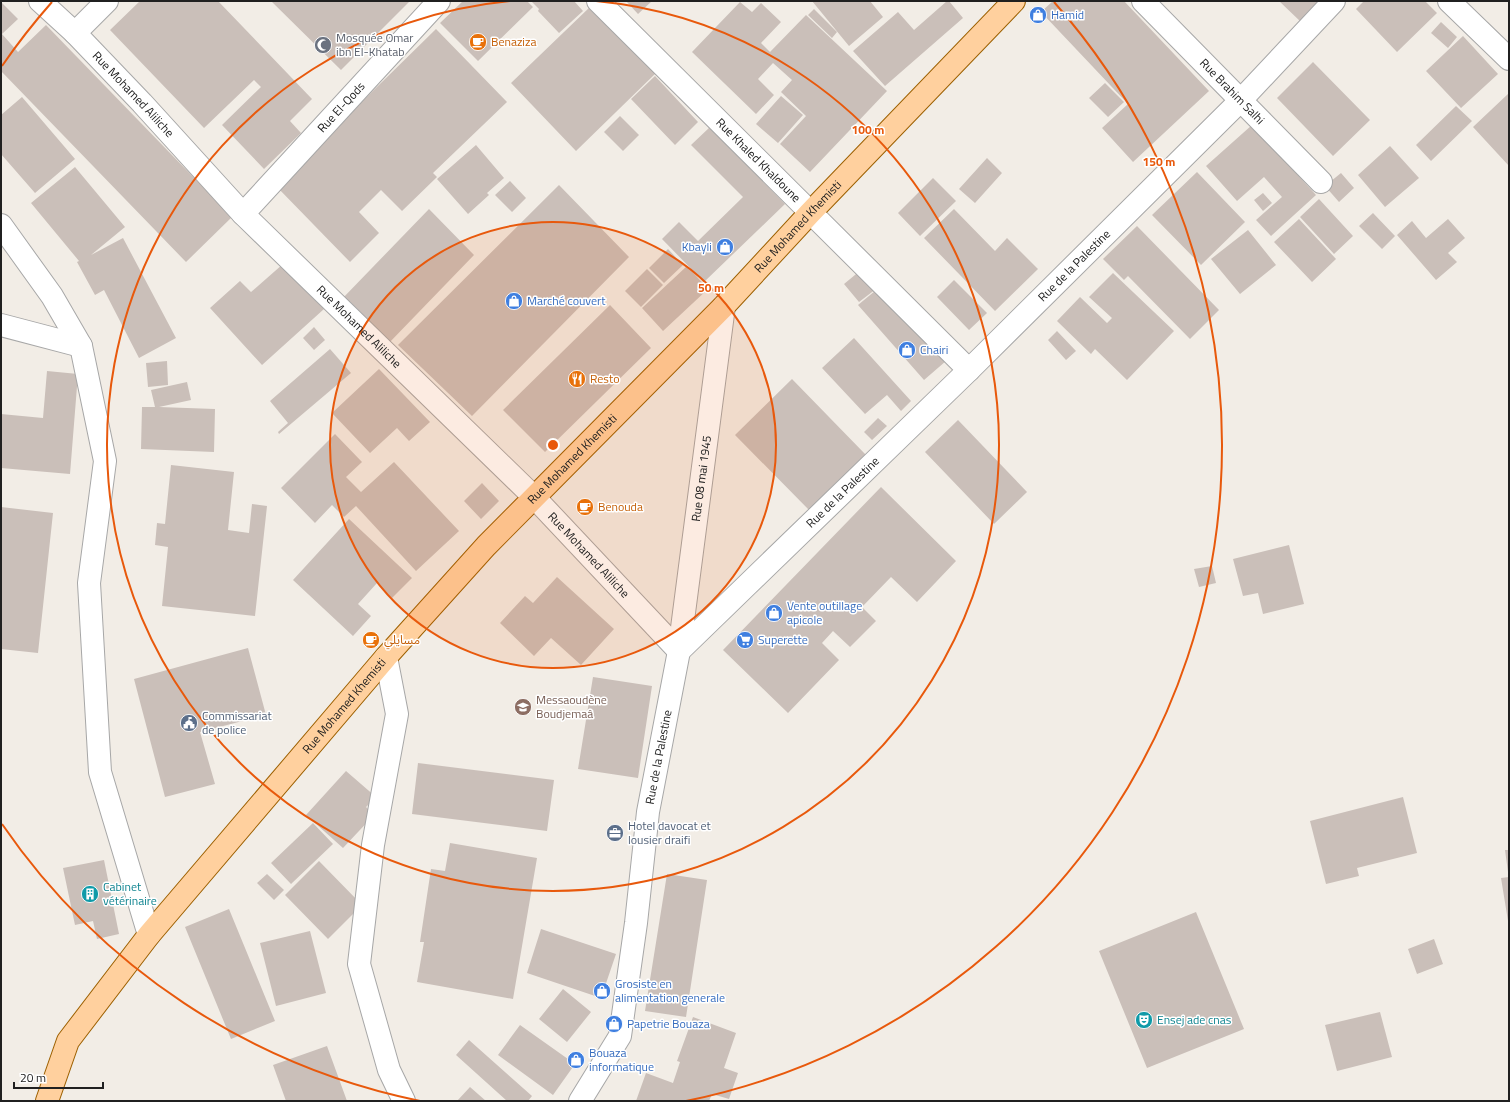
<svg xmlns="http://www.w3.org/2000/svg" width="1510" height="1102" font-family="'Titillium Web','Noto Sans Arabic',sans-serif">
<rect width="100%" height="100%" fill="#f2ede6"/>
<path fill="#cabfb9" d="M140,1H218L312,99L290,121L301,133L264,169L222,125L261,87L254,80L204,128L110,30Z
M271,1H410L341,70Z
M463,1H527L533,7L478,61L440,23Z
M531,1H574L583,11L559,33L538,11L539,9Z
M626,1H652L638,14Z
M812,1H870L883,17L849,46Z
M947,1H949L963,18L885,86L853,51L898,12L914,30Z
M1053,1H1124L1209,91L1133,162L1102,128L1128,104L1041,12Z
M1279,1H1321L1301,22Z
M1364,1H1425L1437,13L1397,52L1356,9Z
M1,2L18,19L2,34L18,52L46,25L232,217L186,262L1,71Z
M740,2L752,12L761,3L781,22L761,43L770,52L806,15L887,91L810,172L780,144L806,116L781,92L792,80L773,63L758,79L774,95L756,114L692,52Z
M591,6L656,73L576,151L511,83Z
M814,9L837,32L832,38L808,15Z
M1441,22L1457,37L1448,48L1431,33Z
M436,29L507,102L433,173L437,177L402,211L381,190L359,212L379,233L350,262L276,186Z
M1463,36L1498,74L1461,108L1426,71Z
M1313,62L1370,120L1333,156L1277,98Z
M655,76L698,122L675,145L631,99Z
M1105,83L1124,102L1108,117L1089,98Z
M1509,93V166L1473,127Z
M781,96L803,115L778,143L756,124Z
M22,97L75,159L35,193L1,154V115Z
M1456,106L1472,121L1431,161L1416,145Z
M620,116L639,135L623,151L604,132Z
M1252,125L1316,195L1271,236L1256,220L1282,197L1264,177L1237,201L1206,166Z
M710,127L785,204L704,282L662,239L679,222L698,241L743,197L691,145Z
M476,145L504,178L487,193L489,195L468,214L437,179Z
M1390,146L1419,178L1385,207L1358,175Z
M987,158L1002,173L975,203L959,189Z
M75,167L125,227L91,255L123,238L176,338L139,358L104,290L95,295L77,262L79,261L31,203Z
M1197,172L1245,222L1201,265L1152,215Z
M1341,173L1354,188L1339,202L1325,186Z
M933,178L956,201L920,236L898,213Z
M510,181L526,198L512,212L495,195Z
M559,185L629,257L472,416L398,345Z
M1263,193L1272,203L1263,211L1254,200Z
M1319,199L1353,236L1334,254L1300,217Z
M429,209L474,255L388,344L341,300Z
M954,209L995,251L1007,238L1038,269L995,311L924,238Z
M1373,213L1395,236L1382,249L1359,226Z
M1299,219L1336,259L1312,282L1274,242Z
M1448,219L1465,238L1448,253L1457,262L1436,280L1397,235L1412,221L1426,238Z
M1137,226L1219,310L1190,339L1128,276L1124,280L1103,259Z
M1248,230L1276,265L1240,294L1211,259Z
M668,249L683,265L664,283L649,268Z
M283,264L324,309L262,365L210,308L240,281L251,292Z
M687,266L708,289L663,331L642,308Z
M647,269L663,285L641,307L625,291Z
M861,270L876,289L859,302L844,284Z
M1113,273L1174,331L1127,380L1095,349L1091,354L1057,321L1080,297L1107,323L1112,318L1089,297Z
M954,280L987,313L969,330L937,297Z
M881,286L946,361L924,380L858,305Z
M610,305L651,348L545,452L503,410Z
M314,327L325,340L314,350L303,338Z
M1057,331L1076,351L1066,360L1048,340Z
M854,338L911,401L901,411L887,395L865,414L822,368Z
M330,349L351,373L279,434L278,432L288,423L270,401Z
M167,361L168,385L148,387L146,363Z
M379,369L430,422L409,441L397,428L370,453L332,413Z
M47,371L78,374L70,474L1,468V414L43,418Z
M792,379L866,455L810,511L735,435Z
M187,382L191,400L159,407L215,409L214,452L141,449L142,407H155L151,390Z
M878,418L887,426L872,440L864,432Z
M958,420L1027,492L994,524L925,452Z
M335,434L362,462L346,477L361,492L394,462L459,531L416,571L356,506L344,517L332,505L315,523L281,488Z
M171,465L234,472L228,530L249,533L252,504L267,506L255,616L162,606L168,547L155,545L157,523L165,524Z
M482,483L499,501L481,519L464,501Z
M881,487L956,561L917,602L891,577L862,607L876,621L850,647L833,631L822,643L839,660L788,713L723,650Z
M1,507L53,513L38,653L1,649Z
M349,519L412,578L392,598L377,583L358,604L371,616L353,636L293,580Z
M1289,545L1304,604L1263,614L1258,593L1243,596L1233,559Z
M1212,566L1216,583L1199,587L1194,569Z
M557,577L614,629L581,665L551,638L534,656L500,623L525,596L533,603Z
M248,648L266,715L200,732L215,784L165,797L134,679Z
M593,677L652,686L638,778L578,769Z
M418,763L554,780L547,831L412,814Z
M346,771L376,797L366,807L374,815L343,848L306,815Z
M1403,797L1417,853L1357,868L1359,876L1326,884L1310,821Z
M313,823L333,844L291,884L271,863Z
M450,843L537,858L513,999L417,982L424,942H420L431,869L445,871Z
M1505,850H1509V872H1508Z
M104,860L119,934L97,939L93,921L75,925L63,868Z
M319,861L362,905L328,939L285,895Z
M267,874L284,890L274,900L257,883Z
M667,874L707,880L686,1017L645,1011Z
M1509,877V920L1508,921L1501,878Z
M229,909L275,1021L231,1039L185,927Z
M1196,912L1244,1029L1147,1068L1099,951Z
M541,929L616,954L601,998L527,973Z
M310,931L326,993L276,1006L260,943Z
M1434,939L1443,964L1417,974L1408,949Z
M563,989L591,1012L567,1042L539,1019Z
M1380,1012L1392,1057L1337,1071L1325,1025Z
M693,1017L736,1033L724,1068L738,1073L729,1099L712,1094L709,1101H636L646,1073L673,1083L680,1062L677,1061Z
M520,1025L575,1064L553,1095L498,1055Z
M469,1040L532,1096L528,1101H507L456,1055Z
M327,1046L347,1101H286L273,1065Z
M470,1087L486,1101H457Z"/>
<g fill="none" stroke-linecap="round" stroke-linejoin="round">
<defs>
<g id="minor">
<path id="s1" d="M40,1L75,33L142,103L243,214L534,497L679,651"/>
<path id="s2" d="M598,1L969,370"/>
<path id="s3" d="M1143,1L1321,182"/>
<path d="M1449,1L1509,59"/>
<path d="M75,33L107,1"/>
<path id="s4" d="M243,214L439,1"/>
<path d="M1,225L52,296L81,346L105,461L89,583L100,772L149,935"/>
<path d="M1,325L81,346"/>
<path id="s5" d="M679,651L969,370L1241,100L1334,1"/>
<path d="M386,657L397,714L373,845L359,964L389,1070L404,1101"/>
<path id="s6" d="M580,1101L620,1036L636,923L648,812L679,651L724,306"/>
</g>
<g id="major">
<path id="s7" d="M47,1101L68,1041L149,935L386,657L486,546L724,306L810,213L1014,1"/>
</g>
</defs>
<use href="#minor" stroke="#a7a7a7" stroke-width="24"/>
<use href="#major" stroke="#9d6000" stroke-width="24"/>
<use href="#minor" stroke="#fff" stroke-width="22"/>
<use href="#major" stroke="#ffd09e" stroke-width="22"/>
</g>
<circle cx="553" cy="445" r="223" fill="#e8590c" fill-opacity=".12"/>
<g fill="none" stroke="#e8590c" stroke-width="2">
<circle cx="553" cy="445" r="223"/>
<path d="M596 1A446 446 0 1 1 510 1"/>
<path d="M420 1101A669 669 0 0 1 2 824M2 66A669 669 0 0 1 52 2M1054 2A669 669 0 0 1 686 1101"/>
</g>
<defs>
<symbol id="shop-disc" viewBox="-11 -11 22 22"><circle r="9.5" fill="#3f7fe0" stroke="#fff"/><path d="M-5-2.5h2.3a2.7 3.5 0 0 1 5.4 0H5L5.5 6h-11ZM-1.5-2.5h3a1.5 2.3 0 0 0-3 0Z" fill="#fff"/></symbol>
<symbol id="cafe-disc" viewBox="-11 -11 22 22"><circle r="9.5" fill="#e8710a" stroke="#fff"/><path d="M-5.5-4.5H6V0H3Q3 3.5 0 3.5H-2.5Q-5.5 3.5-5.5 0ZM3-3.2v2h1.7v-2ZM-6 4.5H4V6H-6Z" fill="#fff"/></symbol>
<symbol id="mosque-disc" viewBox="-11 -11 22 22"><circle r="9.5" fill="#6b7280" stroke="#fff"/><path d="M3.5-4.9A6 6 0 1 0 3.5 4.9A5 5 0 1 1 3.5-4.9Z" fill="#fff"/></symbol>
<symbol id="restaurant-disc" viewBox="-11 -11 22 22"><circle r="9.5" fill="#e8710a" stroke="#fff"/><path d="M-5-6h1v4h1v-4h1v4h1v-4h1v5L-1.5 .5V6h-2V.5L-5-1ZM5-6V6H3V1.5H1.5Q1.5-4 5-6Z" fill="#fff"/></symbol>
<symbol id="supermarket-disc" viewBox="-11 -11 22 22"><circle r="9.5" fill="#3f7fe0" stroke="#fff"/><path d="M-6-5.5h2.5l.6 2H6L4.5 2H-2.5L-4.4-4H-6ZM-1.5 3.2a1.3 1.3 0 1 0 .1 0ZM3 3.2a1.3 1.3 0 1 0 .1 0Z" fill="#fff"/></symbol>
<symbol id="school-disc" viewBox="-11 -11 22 22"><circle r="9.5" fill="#8d6e63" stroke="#fff"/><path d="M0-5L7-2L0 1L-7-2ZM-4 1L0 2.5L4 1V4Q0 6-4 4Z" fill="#fff"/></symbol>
<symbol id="civic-disc" viewBox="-11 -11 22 22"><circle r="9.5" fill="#5c6f8a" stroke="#fff"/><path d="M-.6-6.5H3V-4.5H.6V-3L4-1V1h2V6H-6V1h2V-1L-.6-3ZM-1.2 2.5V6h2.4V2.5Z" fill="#fff"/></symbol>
<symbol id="office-disc" viewBox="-11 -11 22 22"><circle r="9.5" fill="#5c6f8a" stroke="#fff"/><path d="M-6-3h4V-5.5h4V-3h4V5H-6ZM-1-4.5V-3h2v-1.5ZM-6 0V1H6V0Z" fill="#fff"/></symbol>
<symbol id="building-disc" viewBox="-11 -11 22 22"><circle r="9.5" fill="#0f9aa8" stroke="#fff"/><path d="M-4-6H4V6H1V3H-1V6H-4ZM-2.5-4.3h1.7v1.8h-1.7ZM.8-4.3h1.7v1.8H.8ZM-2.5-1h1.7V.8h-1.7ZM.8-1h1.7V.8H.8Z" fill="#fff"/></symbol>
<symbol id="theatre-disc" viewBox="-11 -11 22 22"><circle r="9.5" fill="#0f9aa8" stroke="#fff"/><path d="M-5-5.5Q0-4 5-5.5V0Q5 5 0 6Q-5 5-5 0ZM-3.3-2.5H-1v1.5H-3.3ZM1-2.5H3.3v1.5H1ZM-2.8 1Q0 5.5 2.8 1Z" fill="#fff"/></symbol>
</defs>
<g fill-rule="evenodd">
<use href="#shop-disc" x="1028" y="5" width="20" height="20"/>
<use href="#cafe-disc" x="468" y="32" width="20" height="20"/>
<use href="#mosque-disc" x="313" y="35" width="20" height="20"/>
<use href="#shop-disc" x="715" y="237" width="20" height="20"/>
<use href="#shop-disc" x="504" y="291" width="20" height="20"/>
<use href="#shop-disc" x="897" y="340" width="20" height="20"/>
<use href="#restaurant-disc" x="567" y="369" width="20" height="20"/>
<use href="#cafe-disc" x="575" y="497" width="20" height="20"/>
<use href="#shop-disc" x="764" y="603" width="20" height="20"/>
<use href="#cafe-disc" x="361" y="630" width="20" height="20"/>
<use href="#supermarket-disc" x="735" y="630" width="20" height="20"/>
<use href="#school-disc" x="513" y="697" width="20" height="20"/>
<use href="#civic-disc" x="179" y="713" width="20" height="20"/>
<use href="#office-disc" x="605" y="823" width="20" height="20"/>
<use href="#building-disc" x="80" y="884" width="20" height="20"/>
<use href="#shop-disc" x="592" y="981" width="20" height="20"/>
<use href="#theatre-disc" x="1134" y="1010" width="20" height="20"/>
<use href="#shop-disc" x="604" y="1014" width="20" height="20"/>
<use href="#shop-disc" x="566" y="1050" width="20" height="20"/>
</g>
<g text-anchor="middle" stroke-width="3" stroke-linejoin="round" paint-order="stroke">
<g font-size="12" fill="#366cbe" stroke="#fff" text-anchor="start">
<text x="1051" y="19">Hamid</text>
<text x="712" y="251" text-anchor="end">Kbayli</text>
<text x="527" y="305">Marché couvert</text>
<text x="920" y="354">Chairi</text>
<text x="787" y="610">Vente outillage<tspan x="787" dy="14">apicole</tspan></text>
<text x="758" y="644">Superette</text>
<text x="615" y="988">Grosiste en<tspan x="615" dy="14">alimentation generale</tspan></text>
<text x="627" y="1028">Papetrie Bouaza</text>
<text x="589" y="1057">Bouaza<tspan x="589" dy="14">informatique</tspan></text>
</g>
<g font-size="12" fill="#5b616d" stroke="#fff" text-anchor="start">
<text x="336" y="42">Mosquée Omar<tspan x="336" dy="14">ibn El-Khatab</tspan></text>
</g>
<g font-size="12" fill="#c56008" stroke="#fff" text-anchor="start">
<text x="491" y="46">Benaziza</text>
<text x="590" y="383">Resto</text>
<text x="598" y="511">Benouda</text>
<text x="384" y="644">مسايلي</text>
</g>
<g font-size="12" fill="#202020" stroke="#fff">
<text dy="4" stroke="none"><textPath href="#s3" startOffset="127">Rue Brahim Salhi</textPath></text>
<text dy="4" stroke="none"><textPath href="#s1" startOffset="132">Rue Mohamed Aliliche</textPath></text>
<text dy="4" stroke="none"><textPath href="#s4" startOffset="145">Rue El-Qods</textPath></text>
<text dy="4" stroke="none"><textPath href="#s2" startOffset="226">Rue Khaled Khaldoune</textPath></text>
<text dy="4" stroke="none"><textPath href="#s7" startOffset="1158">Rue Mohamed Khemisti</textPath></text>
<text dy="4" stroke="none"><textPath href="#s5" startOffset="552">Rue de la Palestine</textPath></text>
<text dy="4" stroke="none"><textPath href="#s1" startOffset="456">Rue Mohamed Aliliche</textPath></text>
<text dy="4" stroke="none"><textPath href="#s7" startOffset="834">Rue Mohamed Khemisti</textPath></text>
<text dy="4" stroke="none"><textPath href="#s6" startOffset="640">Rue 08 mai 1945</textPath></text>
<text dy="4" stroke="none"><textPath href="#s5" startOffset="228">Rue de la Palestine</textPath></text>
<text dy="4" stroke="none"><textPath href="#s1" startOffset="780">Rue Mohamed Aliliche</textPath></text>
<text dy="4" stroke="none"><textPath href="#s7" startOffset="498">Rue Mohamed Khemisti</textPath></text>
<text dy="4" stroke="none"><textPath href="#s6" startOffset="358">Rue de la Palestine</textPath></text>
</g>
<g font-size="12" fill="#785e54" stroke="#fff" text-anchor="start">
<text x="536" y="704">Messaoudène<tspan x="536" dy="14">Boudjemaâ</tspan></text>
</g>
<g font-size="12" fill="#4e5e75" stroke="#fff" text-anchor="start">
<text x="202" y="720">Commissariat<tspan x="202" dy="14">de police</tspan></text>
<text x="628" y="830">Hotel davocat et<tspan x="628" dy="14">lousier draifi</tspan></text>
</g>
<g font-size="12" fill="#0d838f" stroke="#fff" text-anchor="start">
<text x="103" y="891">Cabinet<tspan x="103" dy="14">vétérinaire</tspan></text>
<text x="1157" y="1024">Ensej ade cnas</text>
</g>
</g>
<circle cx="553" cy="445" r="6" fill="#e8590c" stroke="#fff" stroke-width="2"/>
<g font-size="12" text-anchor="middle" font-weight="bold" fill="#e8590c" stroke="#fff" stroke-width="3" stroke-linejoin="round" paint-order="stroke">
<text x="868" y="134">100 m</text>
<text x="1159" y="166">150 m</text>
<text x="711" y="292">50 m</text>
</g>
<rect width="1510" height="1102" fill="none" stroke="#202020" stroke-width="4"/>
<path d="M14 1082v6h89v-6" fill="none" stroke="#202020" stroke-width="2"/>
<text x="20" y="1082" font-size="12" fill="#202020" stroke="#ffffff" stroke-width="3" paint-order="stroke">20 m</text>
</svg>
